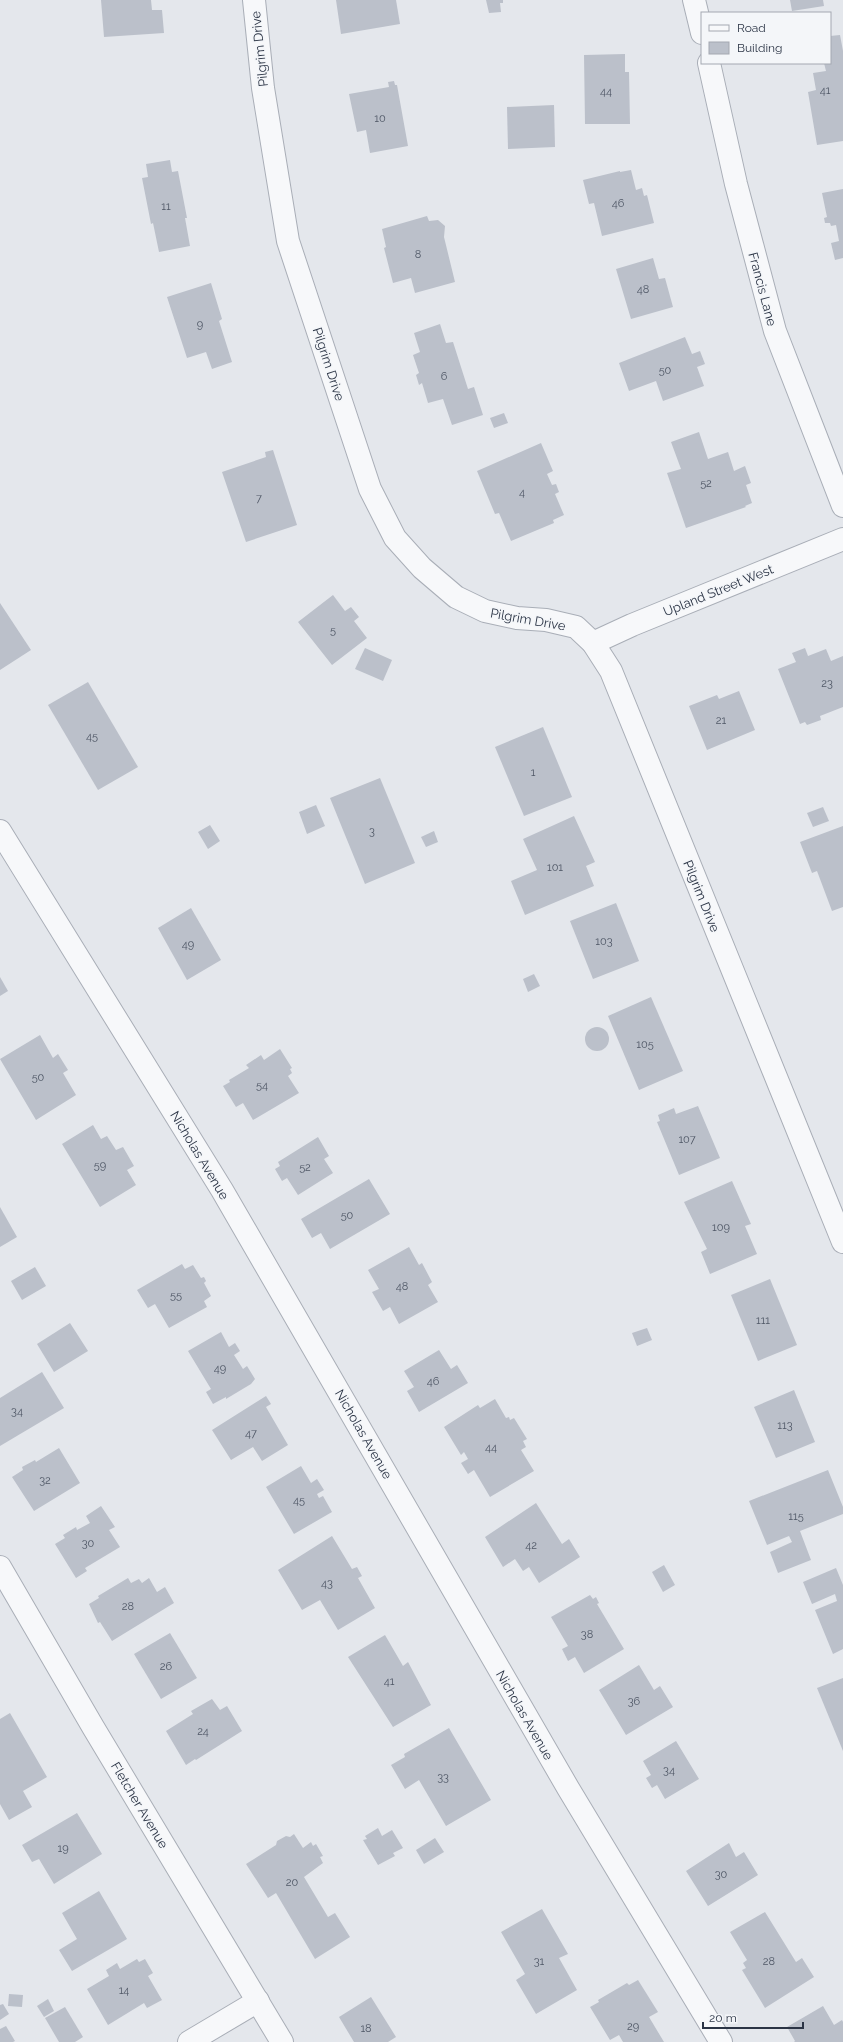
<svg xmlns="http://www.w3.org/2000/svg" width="843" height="2042" font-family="Raleway,sans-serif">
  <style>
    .building { fill: #bbc0ca }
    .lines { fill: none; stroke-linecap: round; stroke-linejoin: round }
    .minor-casing { stroke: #a9aeb7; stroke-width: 24 }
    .minor { stroke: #f7f8fa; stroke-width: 22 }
    .labels { text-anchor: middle; stroke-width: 3; stroke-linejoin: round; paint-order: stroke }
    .number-label { font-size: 11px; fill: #4f5766 }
    .street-label { font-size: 13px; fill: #2b3445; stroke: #f4f6f9 }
  </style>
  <rect width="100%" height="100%" fill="#e4e7ec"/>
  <!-- building -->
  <g class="building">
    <path d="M101,0h50l1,10h10l2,23 -60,4z"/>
    <path d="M336,0h60l4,24 -59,10z"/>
    <path d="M486,0h17v3h-3l1,9 -12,1z"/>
    <path d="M790,0h33l1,6 -32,5z"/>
    <path d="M840,35l3,16v90l-26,4 -9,-53 8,-2 -3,-17 13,-2 -2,-8h6v-27z"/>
    <path d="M625,54v18h4l1,52h-45l-1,-69z"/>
    <path d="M394,81l1,4h2l11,61 -38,7 -4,-23 -9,2 -8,-38 40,-7 -1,-5z"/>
    <path d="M554,105l1,42 -47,2 -1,-42z"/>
    <path d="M170,160l2,12 6,-1 9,47h-2l5,28 -31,6 -6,-29 -2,1 -9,-46 6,-1 -2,-13z"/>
    <path d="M631,170l5,20 6,-2 2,8 3,-1 7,28 -52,13 -8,-33 -5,1 -6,-24 37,-9v1z"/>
    <path d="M843,189v69l-8,2 -4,-17 8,-2 -3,-16 -5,1 -1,-3h-5l-1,-5 3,-1 -5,-24z"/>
    <path d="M427,216l2,5 9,-1 7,6 -1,11 11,45 -40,11 -4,-15 -18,5 -9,-35 2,-1 -4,-18z"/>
    <path d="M653,258l6,21 6,-1 8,29 -42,12 -15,-50z"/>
    <path d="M211,283l11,36 -3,2 13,41 -20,7 -6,-17 -19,6 -20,-61z"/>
    <path d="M440,324l6,19 7,-1 15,47 6,-2 9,28 -31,10 -9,-26 -15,4 -6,-20 -3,2 -3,-10 3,-2 -6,-18 7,-3 -6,-19z"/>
    <path d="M685,337l7,17 8,-3 5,13 -8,3 7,19 -41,15 -7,-20 -27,10 -10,-28z"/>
    <path d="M504,413l4,10 -14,5 -4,-10z"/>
    <path d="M699,432l9,27 20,-7 6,19 11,-5 6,17 -5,2 6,18 -7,3 1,1 -60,21 -19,-55 14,-4 -10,-27z"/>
    <path d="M541,443l12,28 -6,3 5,11 4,-1 3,8 -4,2 9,21 -11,5 1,3 -43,18 -12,-28 -4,1 -18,-43z"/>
    <path d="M273,450l24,75 -51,17 -24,-70 44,-15 -1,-5z"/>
    <path d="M333,595l12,16 6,-4 8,10 -5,4 13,17 -35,27 -34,-43z"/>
    <path d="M0,603l31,47 -31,20z"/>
    <path d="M365,648l27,12 -9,21 -28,-12z"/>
    <path d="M805,648l3,8 18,-7 5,12 12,-5v51l-23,9 1,4 -14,5 -2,-3 -5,2 -22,-55 18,-7 -4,-9z"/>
    <path d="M88,682l50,85 -40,23 -50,-85z"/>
    <path d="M739,691l16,39 -48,20 -18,-44 28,-11 2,4z"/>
    <path d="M543,727l29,70 -48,19 -29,-69z"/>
    <path d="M380,778l35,85 -50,21 -35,-86z"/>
    <path d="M316,805l9,21 -18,8 -8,-22z"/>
    <path d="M823,807l6,14 -16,6 -6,-14z"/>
    <path d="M574,816l21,46 -9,4 8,20 -69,29 -14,-34 26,-11 -14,-31z"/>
    <path d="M210,825l10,16 -12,8 -10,-17z"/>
    <path d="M843,826v81l-11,4 -15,-40 -5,2 -12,-31z"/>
    <path d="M434,831l4,11 -12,5 -5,-10z"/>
    <path d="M616,903l23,58 -46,18 -23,-58z"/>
    <path d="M191,908l30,52 -34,20 -29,-52z"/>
    <path d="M534,974l6,12 -12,6 -5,-13z"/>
    <path d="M0,977l8,14 -8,5z"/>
    <path d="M651,997l32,74 -44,19 -31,-74z"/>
    <circle cx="597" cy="1039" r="12"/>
    <path d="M40,1035l13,23 5,-4 10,16 -5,3 13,22 -40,25 -36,-61z"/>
    <path d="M280,1049l12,19 -2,1 2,4 -4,3 11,17 -46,27 -10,-17 -7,4 -13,-21 7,-4 -1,-2 20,-12 -3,-3 15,-10 3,5z"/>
    <path d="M698,1106l22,52 -41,17 -22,-53 3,-1 -2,-6 16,-7 2,6z"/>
    <path d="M93,1125l8,14 6,-3 9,14 7,-3 11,19 -7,4 9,15 -36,22 -38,-63z"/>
    <path d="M318,1137l11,19 -5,3 9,14 -35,22 -11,-17 -5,3 -7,-12 5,-3 -2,-4z"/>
    <path d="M369,1179l21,35 -60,35 -9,-16 -9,5 -11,-19z"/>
    <path d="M732,1181l19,43 -6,2 12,28 -47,20 -9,-22 6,-3 -23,-47z"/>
    <path d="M0,1207l17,30 -17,10z"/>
    <path d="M409,1247l10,18 3,-2 10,19 -4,3 10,17 -39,22 -9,-17 -7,4 -11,-19 7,-3 -11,-19z"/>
    <path d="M182,1264l3,5 8,-4 8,13 3,-1 2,4 -2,2 7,13 -7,5 3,6 -38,21 -14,-24 -7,4 -11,-18z"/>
    <path d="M35,1267l11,19 -24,14 -11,-19z"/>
    <path d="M770,1279l27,66 -39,16 -27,-66z"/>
    <path d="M70,1323l18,28 -34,21 -17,-28z"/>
    <path d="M647,1328l5,12 -15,6 -5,-13z"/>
    <path d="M221,1332l8,15 6,-4 5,8 -6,4 9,14 4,-3 8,13 -4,5 -25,15v-2l-13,7 -7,-12 5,-3 -23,-38z"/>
    <path d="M439,1350l12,19 6,-4 11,18 -49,29 -12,-21 7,-4 -10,-16z"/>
    <path d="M42,1372l22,36 -64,38v-48z"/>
    <path d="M794,1390l21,52 -39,16 -22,-51z"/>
    <path d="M266,1396l5,8 -5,3 22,38 -26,16 -9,-14 -22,13 -19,-30z"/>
    <path d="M495,1399l11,19 3,-1 1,3 4,-2 13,21 -4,2 3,6 -5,3 13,21 -44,26 -16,-27 -6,4 -7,-11 7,-4 -4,-7 -3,3 -17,-28 34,-22 2,3z"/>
    <path d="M59,1448l21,35 -46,28 -22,-34 11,-7 -1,-3 13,-7 1,2z"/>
    <path d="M301,1466l10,17 6,-4 7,11 -7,4 2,4 4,-2 9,16 -38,22 -28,-47z"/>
    <path d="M828,1470l15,37v7l-43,17 11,29 -33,13 -8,-21 22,-10 -3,-6 -22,9 -18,-44z"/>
    <path d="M536,1503l26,41 7,-5 11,18 -41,26 -10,-16 -6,4 -8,-12 -12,8 -18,-30z"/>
    <path d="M101,1506l14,21 -6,3 11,17 -35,21 2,3 -11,7 -21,-34 10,-6 -2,-3 13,-8 1,3 13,-7 -4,-7z"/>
    <path d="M332,1536l20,33 5,-2 5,9 -4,2 17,30 -37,22 -18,-30 -18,10 -24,-40z"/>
    <path d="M664,1565l11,20 -12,7 -11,-20z"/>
    <path d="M836,1568l7,17v64l-10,5 -18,-44 22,-9 -2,-7 -23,10 -9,-22z"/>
    <path d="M128,1578l3,5 8,-4 3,4 7,-5 8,14 8,-5 9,16 -62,38 -12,-19 -2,1 -9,-19 10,-6 -1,-2z"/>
    <path d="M590,1595l3,4 3,-2 3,6 -2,1 27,45 -40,24 -9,-16 -7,4 -6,-12 6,-3 -17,-29z"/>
    <path d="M170,1633l27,45 -36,21 -27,-45z"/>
    <path d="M385,1635l18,31 5,-4 23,43 -38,22 -45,-70z"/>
    <path d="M639,1665l15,25 6,-4 13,21 -47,28 -27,-45z"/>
    <path d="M843,1678v73l-26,-63z"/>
    <path d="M212,1699l8,11 7,-4 15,25 -46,29 -1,-1 -9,6 -20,-34 27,-17 -2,-3z"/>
    <path d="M10,1713l37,64 -24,14 9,16 -23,13 -9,-16v-85z"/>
    <path d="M449,1728l42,72 -45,26 -27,-46 -14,9 -14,-24 14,-8 -1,-3z"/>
    <path d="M676,1741l23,38 -34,20 -8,-14 -5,3 -6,-10 5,-3 -8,-14z"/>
    <path d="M77,1813l25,41 -48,30 -15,-25 -7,3 -10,-17z"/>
    <path d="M378,1828l4,8 10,-6 11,18 -10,5 2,3 -17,9 -15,-25 4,-1 -2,-3z"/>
    <path d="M294,1834l9,14 8,-6 2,4 3,-2 7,12 -3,1 3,6 -19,14 24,40 7,-4 15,24 -35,22 -39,-66 -8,5 -22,-34 30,-19 1,-4 9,-5 4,1z"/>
    <path d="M435,1838l9,14 -20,12 -8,-14z"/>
    <path d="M729,1843l7,14 8,-5 14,23 -50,31 -22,-35z"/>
    <path d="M99,1891l28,48 -55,32 -13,-21 18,-11 -15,-26z"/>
    <path d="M542,1909l26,45 -9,4 18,32 -41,24 -20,-34 9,-6 -24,-42z"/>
    <path d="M765,1912l31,50 6,-4 12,19 -49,31 -23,-38 4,-2 -3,-5 4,-3 -17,-28z"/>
    <path d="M137,1959l2,3 6,-3 8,14 -5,3 14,24 -15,8 -3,-5 -36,22 -21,-36 22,-13 -3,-6 11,-7 3,6z"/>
    <path d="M638,1980l20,32 -9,5 15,25h-41l-4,-7 -9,5 -20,-33 9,-5 -1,-2 29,-17 2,2z"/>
    <path d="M9,1994l14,1 -1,12 -14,-1z"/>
    <path d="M371,1997l25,40 -8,5h-34l-15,-25z"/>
    <path d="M48,1999l6,12 -10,6 -7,-11z"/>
    <path d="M3,2004l6,10 -9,6v-15z"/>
    <path d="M823,2006l11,19 8,-5 1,2v20h-49l1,-1 -8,-14z"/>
    <path d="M65,2007l18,30 -8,5h-16l-14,-24z"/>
    <path d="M6,2026l9,15 -2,1h-13v-13z"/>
  </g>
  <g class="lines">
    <!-- minor casing -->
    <g class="minor-casing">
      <g id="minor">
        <path d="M254,0l9,88 25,153 82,248 25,49 27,30 34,29 29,14 32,7 29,2 30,7 17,16 18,28 232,571"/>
        <path d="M694,0l8,33"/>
        <path d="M709,63l27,121 39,147 68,175"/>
        <path d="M593,643l39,-18 211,-86"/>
        <path d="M0,831l222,359 346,598 153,254"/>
        <path d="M0,1567l93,160 189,315"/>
        <path d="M189,2042l69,-41"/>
      </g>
    </g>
    <!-- minor -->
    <use href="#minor" class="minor"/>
  </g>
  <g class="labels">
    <!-- number labels -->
    <g class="number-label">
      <text x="825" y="94">41</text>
      <text x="606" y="95">44</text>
      <text x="380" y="122">10</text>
      <text x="618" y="207">46</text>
      <text x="166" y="210">11</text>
      <text x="418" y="258">8</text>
      <text x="643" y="293">48</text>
      <text x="200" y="328">9</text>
      <text x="665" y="374">50</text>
      <text x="444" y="380">6</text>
      <text x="706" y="487">52</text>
      <text x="522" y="496">4</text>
      <text x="259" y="502">7</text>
      <text x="333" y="634">5</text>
      <text x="827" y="687">23</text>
      <text x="721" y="724">21</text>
      <text x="92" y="740">45</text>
      <text x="533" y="776">1</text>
      <text x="372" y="835">3</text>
      <text x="555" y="871">101</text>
      <text x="604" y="945">103</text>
      <text x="188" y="948">49</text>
      <text x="645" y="1048">105</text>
      <text x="38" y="1081">50</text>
      <text x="262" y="1089">54</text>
      <text x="687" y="1143">107</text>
      <text x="100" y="1169">59</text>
      <text x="305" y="1171">52</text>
      <text x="347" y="1219">50</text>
      <text x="721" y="1231">109</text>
      <text x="402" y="1290">48</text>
      <text x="176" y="1299">55</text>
      <text x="763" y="1324">111</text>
      <text x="220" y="1372">49</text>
      <text x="433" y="1385">46</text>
      <text x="17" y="1415">34</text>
      <text x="785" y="1429">113</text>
      <text x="251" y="1437">47</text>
      <text x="491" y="1451">44</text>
      <text x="45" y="1484">32</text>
      <text x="299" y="1504">45</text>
      <text x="796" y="1520">115</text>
      <text x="88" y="1547">30</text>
      <text x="531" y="1549">42</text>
      <text x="327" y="1587">43</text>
      <text x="128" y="1610">28</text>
      <text x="587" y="1638">38</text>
      <text x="166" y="1670">26</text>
      <text x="389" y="1685">41</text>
      <text x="634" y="1705">36</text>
      <text x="203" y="1735">24</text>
      <text x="669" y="1774">34</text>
      <text x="443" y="1781">33</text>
      <text x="63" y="1852">19</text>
      <text x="721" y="1878">30</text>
      <text x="292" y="1886">20</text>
      <text x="539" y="1965">31</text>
      <text x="769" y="1965">28</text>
      <text x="124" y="1994">14</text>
      <text x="633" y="2030">29</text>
      <text x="366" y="2032">18</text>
    </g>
    <!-- street labels -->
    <g class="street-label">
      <text transform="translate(259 49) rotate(-96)" y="5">Pilgrim Drive</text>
      <text transform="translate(763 289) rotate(75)" y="5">Francis Lane</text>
      <text transform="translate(329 364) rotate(72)" y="5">Pilgrim Drive</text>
      <text transform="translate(718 590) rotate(-22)" y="5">Upland Street West</text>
      <text transform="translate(528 619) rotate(10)" y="5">Pilgrim Drive</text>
      <text transform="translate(702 896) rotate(68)" y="5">Pilgrim Drive</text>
      <text transform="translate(200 1155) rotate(59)" y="5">Nicholas Avenue</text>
      <text transform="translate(364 1434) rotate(60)" y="5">Nicholas Avenue</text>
      <text transform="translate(525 1715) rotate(60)" y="5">Nicholas Avenue</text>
      <text transform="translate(140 1805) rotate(59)" y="5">Fletcher Avenue</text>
    </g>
  </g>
  <!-- legend -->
  <rect x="701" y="12" width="130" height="52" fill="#f4f6f9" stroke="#a4a8b1"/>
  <rect x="709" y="25" width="20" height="6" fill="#f7f8fa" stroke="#a4a8b1"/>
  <text x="737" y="32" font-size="12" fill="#2b3445">Road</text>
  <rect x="709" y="42" width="20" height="12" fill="#bbc0ca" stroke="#a4a8b1"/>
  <text x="737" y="52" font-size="12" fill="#2b3445">Building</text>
  <!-- scale -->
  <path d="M703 2022v6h100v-6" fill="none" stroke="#2b3445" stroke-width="2"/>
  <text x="709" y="2022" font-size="12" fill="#2b3445" stroke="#f4f6f9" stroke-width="3" paint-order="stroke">20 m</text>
</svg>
